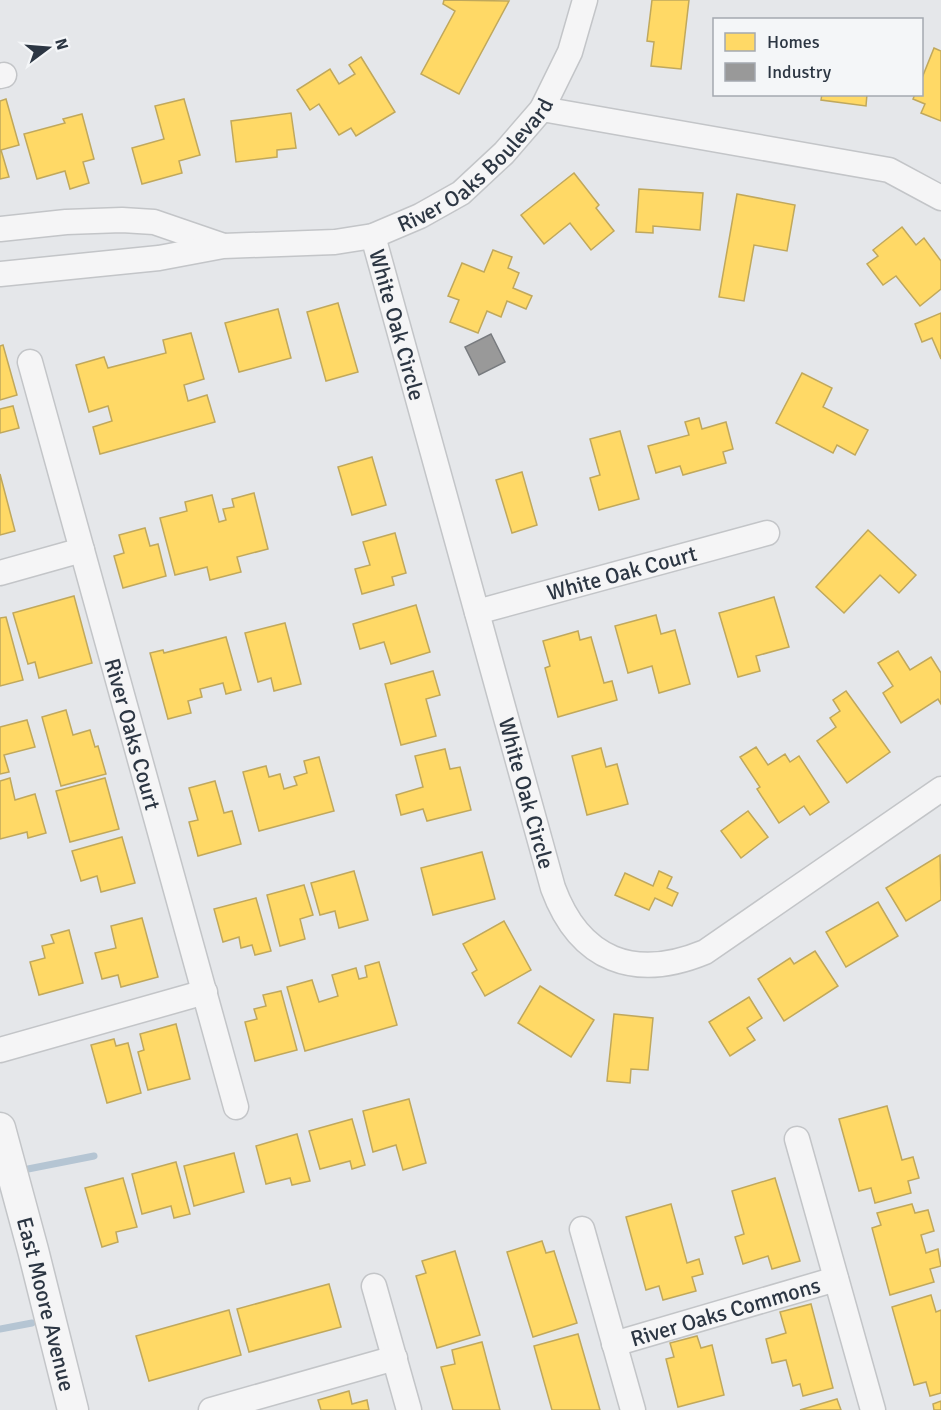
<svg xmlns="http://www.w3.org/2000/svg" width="941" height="1410" font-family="Signika,sans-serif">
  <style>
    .homes { fill: #ffd966; stroke: #c0a85c; stroke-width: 1.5 }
    .industry { fill: #999; stroke: #787b7f; stroke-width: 1.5 }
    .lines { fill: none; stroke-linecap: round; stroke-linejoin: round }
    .stream { stroke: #b5c5d3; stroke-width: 7 }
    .minor-casing { stroke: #c3c5c8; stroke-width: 27 }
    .tertiary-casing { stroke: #c3c5c8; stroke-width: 33 }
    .minor { stroke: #f5f5f6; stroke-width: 24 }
    .tertiary { stroke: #f5f5f6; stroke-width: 30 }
    .labels { text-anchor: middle; stroke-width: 6; stroke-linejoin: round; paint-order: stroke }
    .street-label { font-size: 22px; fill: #2c3643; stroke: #f4f6f8 }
  </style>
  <rect width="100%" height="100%" fill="#e5e7ea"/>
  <!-- homes -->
  <g class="homes">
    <path d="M444,0l65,1 -50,93 -38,-20 34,-63 -12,-7z"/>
    <path d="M652,0h37l-8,69 -30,-3 3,-24 -7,-1z"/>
    <path d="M934,48l7,3v70l-20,-8 4,-9 -12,-5 2,-5h7v-16z"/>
    <path d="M361,57l34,55 -39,24 -5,-8 -12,7 -20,-31 -9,6 -13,-20 33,-21 9,15 16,-10 -6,-9z"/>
    <path d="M822,94h45l-1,12 -45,-6z"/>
    <path d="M6,99l13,46 -18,5 8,27 -9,2v-78z"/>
    <path d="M184,99l16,56 -21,6 3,12 -40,11 -10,-36 32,-9 -9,-33z"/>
    <path d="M291,113l5,35 -19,2v7l-41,5 -5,-41z"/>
    <path d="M82,114l12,45 -11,3 6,21 -19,6 -5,-18 -28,8 -13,-45 41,-11 -2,-4z"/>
    <path d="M574,173l25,32 -3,3 18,23 -23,19 -21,-27 -26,21 -23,-29z"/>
    <path d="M639,189l64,4 -3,37 -47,-4v7l-17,-1z"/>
    <path d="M737,194l58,11 -8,46 -33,-6 -10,56 -25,-4z"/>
    <path d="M902,227l14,18 8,-7 17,23v28l-21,17 -24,-30 -13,9 -16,-21 11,-8 -5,-6z"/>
    <path d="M493,250l19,7 -4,11 11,5 -6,15 19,8 -6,13 -19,-8 -6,16 -14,-6 -9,22 -28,-11 9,-22 -11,-4 14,-33 22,9z"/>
    <path d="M338,303l20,69 -32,9 -19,-69z"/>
    <path d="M278,309l13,49 -52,14 -14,-49z"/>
    <path d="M941,313v46l-9,-21 -10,4 -7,-18z"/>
    <path d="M191,333l13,46 -20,6 4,16 19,-6 8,27 -115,32 -7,-27 19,-6 -4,-15 -19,6 -13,-47 28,-8 4,11 58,-15 -3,-13z"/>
    <path d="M3,345l14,50 -17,5v-54z"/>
    <path d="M802,373l30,15 -9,19 45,23 -13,25 -18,-10 -4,8 -57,-30z"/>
    <path d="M13,406l6,22 -19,5v-24z"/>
    <path d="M699,418l3,11 24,-7 7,27 -10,3 3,11 -43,12 -3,-9 -24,7 -8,-27 41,-11 -4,-13z"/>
    <path d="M620,431l19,68 -40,11 -9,-32 10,-3 -10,-36z"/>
    <path d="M372,457l14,48 -34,10 -14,-48z"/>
    <path d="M522,472l15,53 -25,8 -16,-53z"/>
    <path d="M0,474l15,57 -15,4z"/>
    <path d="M254,493l14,56 -31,8 4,15 -31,8 -3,-13 -32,8 -15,-57 27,-7 -2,-9 27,-7 7,27 7,-2 -3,-11 11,-2 -2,-8z"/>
    <path d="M145,528l5,18 8,-2 8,32 -43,12 -9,-32 10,-3 -5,-18z"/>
    <path d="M868,530l48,45 -17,18 -19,-18 -36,38 -28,-26z"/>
    <path d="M395,533l11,40 -14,4 2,8 -32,9 -7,-25 15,-4 -7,-23z"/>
    <path d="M74,596l18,67 -53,15 -4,-16 -7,2 -15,-51z"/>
    <path d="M774,597l15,50 -33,9 4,15 -22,6 -19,-64z"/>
    <path d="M416,605l14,47 -39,12 -7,-22 -24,7 -7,-25z"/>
    <path d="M656,615l5,19 14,-4 15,54 -31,9 -7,-27 -24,7 -13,-47z"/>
    <path d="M6,617l17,63 -23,6v-68z"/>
    <path d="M285,623l16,61 -27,7 -3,-13 -13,4 -13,-49z"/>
    <path d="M578,631l2,9 11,-3 13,46 8,-2 5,19 -59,17 -13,-49 5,-2 -7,-25z"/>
    <path d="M226,637l15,53 -15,4 -3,-11 -23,6 2,8 -14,4 3,12 -23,6 -18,-66 13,-3 1,3z"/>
    <path d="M898,651l12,19 21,-13 10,16v31l-3,-5 -37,24 -18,-30 10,-7 -15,-23z"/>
    <path d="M433,671l7,24 -14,4 10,37 -35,9 -16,-61z"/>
    <path d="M846,691l44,61 -43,31 -30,-42 19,-14 -6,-9 10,-7 -7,-11z"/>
    <path d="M66,710l7,25 17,-5 5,17 3,-1 8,28 -45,12 -19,-69z"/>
    <path d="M27,720l8,27 -31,8 5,17 -9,2v-47z"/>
    <path d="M756,747l12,18 17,-11 5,8 9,-6 30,46 -19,13 -6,-9 -25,17 -22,-34 3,-2 -20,-30z"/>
    <path d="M601,748l5,19 11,-3 11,40 -41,11 -15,-59z"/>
    <path d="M445,749l5,20 10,-2 11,43 -44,11 -4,-12 -22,6 -5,-20 27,-8 -8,-31z"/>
    <path d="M319,757l15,54 -75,20 -16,-59 23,-6 3,11 11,-3 4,15 13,-4 -3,-8 13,-4 -3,-12z"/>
    <path d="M10,778l5,22 20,-6 11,39 -18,5 -1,-6 -27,7v-58z"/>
    <path d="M105,778l14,51 -49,13 -14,-51z"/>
    <path d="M215,781l9,32 8,-2 9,33 -43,12 -9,-34 9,-2 -9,-32z"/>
    <path d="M748,811l20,26 -27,21 -20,-27z"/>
    <path d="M122,837l13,46 -34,9 -4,-16 -16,5 -9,-30z"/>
    <path d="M482,852l13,47 -62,16 -12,-47z"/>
    <path d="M940,855l1,45 -35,21 -20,-33z"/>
    <path d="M354,871l14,49 -29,8 -4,-17 -15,4 -9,-32z"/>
    <path d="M659,871l13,6 -5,11 11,5 -6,13 -17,-8 -6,12 -34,-15 10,-22 28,13z"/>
    <path d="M304,885l9,30 -13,4 5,20 -25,7 -13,-51z"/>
    <path d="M256,898l15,53 -16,4 -3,-10 -11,3 -2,-11 -16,5 -9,-33z"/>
    <path d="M878,902l20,34 -52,31 -20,-35z"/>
    <path d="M142,918l16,59 -37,10 -3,-12 -16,4 -7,-26 21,-5 -5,-22z"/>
    <path d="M504,921l27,49 -46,26 -13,-23 5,-3 -14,-26z"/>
    <path d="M69,930l14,53 -44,12 -9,-33 15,-4 -3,-12 12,-3 -3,-8z"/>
    <path d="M815,951l23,35 -54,35 -26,-42 32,-21 4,6z"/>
    <path d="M379,962l18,63 -92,26 -18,-64 25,-7 7,22 19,-6 -6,-21 24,-7 3,11 8,-2 -2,-11z"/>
    <path d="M540,986l54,34 -23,37 -53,-34z"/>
    <path d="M281,991l16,59 -42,11 -10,-39 12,-3 -3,-10 12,-3 -3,-11z"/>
    <path d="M749,997l13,21 -15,10 8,12 -25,16 -21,-34z"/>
    <path d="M614,1014l39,4 -5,52 -17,-1 -1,14 -23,-2z"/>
    <path d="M176,1024l14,55 -42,11 -10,-38 6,-2 -4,-16z"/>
    <path d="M114,1039l2,7 12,-3 13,50 -34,10 -16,-58z"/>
    <path d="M409,1099l17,64 -23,7 -7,-25 -23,7 -10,-41z"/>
    <path d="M887,1106l15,54 11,-3 6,21 -11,3 3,12 -36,10 -4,-15 -12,3 -20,-72z"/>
    <path d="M352,1119l13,46 -13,4 -2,-8 -30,8 -11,-38z"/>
    <path d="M297,1134l13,47 -18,4 -2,-7 -24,6 -10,-38z"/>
    <path d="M234,1153l10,39 -50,14 -10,-40z"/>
    <path d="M176,1162l14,52 -16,4 -3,-12 -29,8 -10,-40z"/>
    <path d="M123,1178l14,49 -21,5 2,10 -16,5 -17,-59z"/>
    <path d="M775,1178l25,83 -28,8 -4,-13 -25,8 -8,-27 9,-3 -12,-43z"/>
    <path d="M671,1204l16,59 12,-4 4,15 -11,3 4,14 -33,9 -4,-14 -13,4 -20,-73z"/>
    <path d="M912,1204l3,9 13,-3 6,21 -13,4 5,18 12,-4 3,17 -11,3 4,13 -44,13 -18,-67 9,-3 -4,-12z"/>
    <path d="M542,1241l4,12 8,-2 23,72 -44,14 -26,-85z"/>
    <path d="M455,1251l25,84 -43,13 -21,-72 10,-3 -4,-12z"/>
    <path d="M329,1284l12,43 -92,25 -12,-43z"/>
    <path d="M931,1295l5,17 5,-2v83l-11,3 -4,-14 -12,3 -22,-78z"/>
    <path d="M811,1304l22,84 -30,8 -3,-12 -7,2 -7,-26 -14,3 -6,-24 20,-6 -6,-21z"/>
    <path d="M229,1310l12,45 -92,26 -13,-45z"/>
    <path d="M578,1334l22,76h-48l-18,-64z"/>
    <path d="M697,1336l4,12 11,-3 12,50 -46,12 -12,-48 8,-2 -4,-14z"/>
    <path d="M482,1342l18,68h-47l-12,-43 14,-3 -3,-14z"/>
    <path d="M349,1391l3,13 15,-4 2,10h-48l-3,-10z"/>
    <path d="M837,1399l4,11h-41z"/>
    <path d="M941,1401v9h-7l-1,-6z"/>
  </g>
  <!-- industry -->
  <path class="industry" d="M491,334l14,28 -26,13 -14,-28z"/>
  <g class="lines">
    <!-- stream -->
    <g class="stream">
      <path d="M28,1169l66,-13"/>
      <path d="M0,1329l32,-6"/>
    </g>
    <!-- minor casing -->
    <g class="minor-casing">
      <g id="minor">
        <path d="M0,76l4,-1"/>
        <path d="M542,109l347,61 52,28"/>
        <path d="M0,229l66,-7 56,-2 32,2 67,23"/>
        <path id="s1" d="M373,236l180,652c27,73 82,93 152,64l236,-163"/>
        <path id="s2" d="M0,274l159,-16 64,-12 112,-4 38,-6 47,-20 41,-23 43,-40 38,-44 28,-57 15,-52"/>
        <path id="s3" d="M30,362l206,745"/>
        <path d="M0,573l82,-23"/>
        <path id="s4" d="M477,612l290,-79"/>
        <path d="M0,1050l205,-58"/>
        <path d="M797,1139l76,271"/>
        <path d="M582,1229l51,181"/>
        <path d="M374,1286l35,124"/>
        <path id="s5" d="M614,1344l222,-65"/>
        <path d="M211,1410l184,-52"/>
      </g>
    </g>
    <!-- tertiary casing -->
    <g class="tertiary-casing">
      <g id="tertiary">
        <path id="s6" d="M0,1128l33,122 40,160"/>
      </g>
    </g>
    <!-- minor -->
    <use href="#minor" class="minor"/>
    <!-- tertiary -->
    <use href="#tertiary" class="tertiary"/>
  </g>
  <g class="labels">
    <!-- street labels -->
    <g class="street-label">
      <text dy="8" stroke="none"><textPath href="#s2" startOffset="502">River Oaks Boulevard</textPath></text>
      <text dy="8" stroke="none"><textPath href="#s1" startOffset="92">White Oak Circle</textPath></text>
      <text dy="8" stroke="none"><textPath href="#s4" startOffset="150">White Oak Court</textPath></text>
      <text dy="8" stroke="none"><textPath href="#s3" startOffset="386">River Oaks Court</textPath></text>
      <text dy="8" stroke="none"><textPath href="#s1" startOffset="578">White Oak Circle</textPath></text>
      <text dy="8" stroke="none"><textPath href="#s6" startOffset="182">East Moore Avenue</textPath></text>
      <text dy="8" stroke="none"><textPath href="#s5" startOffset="116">River Oaks Commons</textPath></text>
    </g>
  </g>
  <!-- legend -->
  <rect x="713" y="18" width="210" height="78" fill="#f4f6f8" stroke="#a4a9b0" stroke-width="1.5"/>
  <rect x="725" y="33" width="30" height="18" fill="#ffd966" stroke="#a4a9b0" stroke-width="1.5"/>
  <text x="767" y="48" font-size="18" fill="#2c3643">Homes</text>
  <rect x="725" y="63" width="30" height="18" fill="#999999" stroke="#a4a9b0" stroke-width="1.5"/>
  <text x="767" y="78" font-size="18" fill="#2c3643">Industry</text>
  <!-- north arrow -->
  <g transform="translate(48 48) rotate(74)" stroke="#f4f6f8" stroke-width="4.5" paint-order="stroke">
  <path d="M0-4.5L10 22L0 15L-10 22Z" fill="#2c3643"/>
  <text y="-9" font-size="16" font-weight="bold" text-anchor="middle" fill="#2c3643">N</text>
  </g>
</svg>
